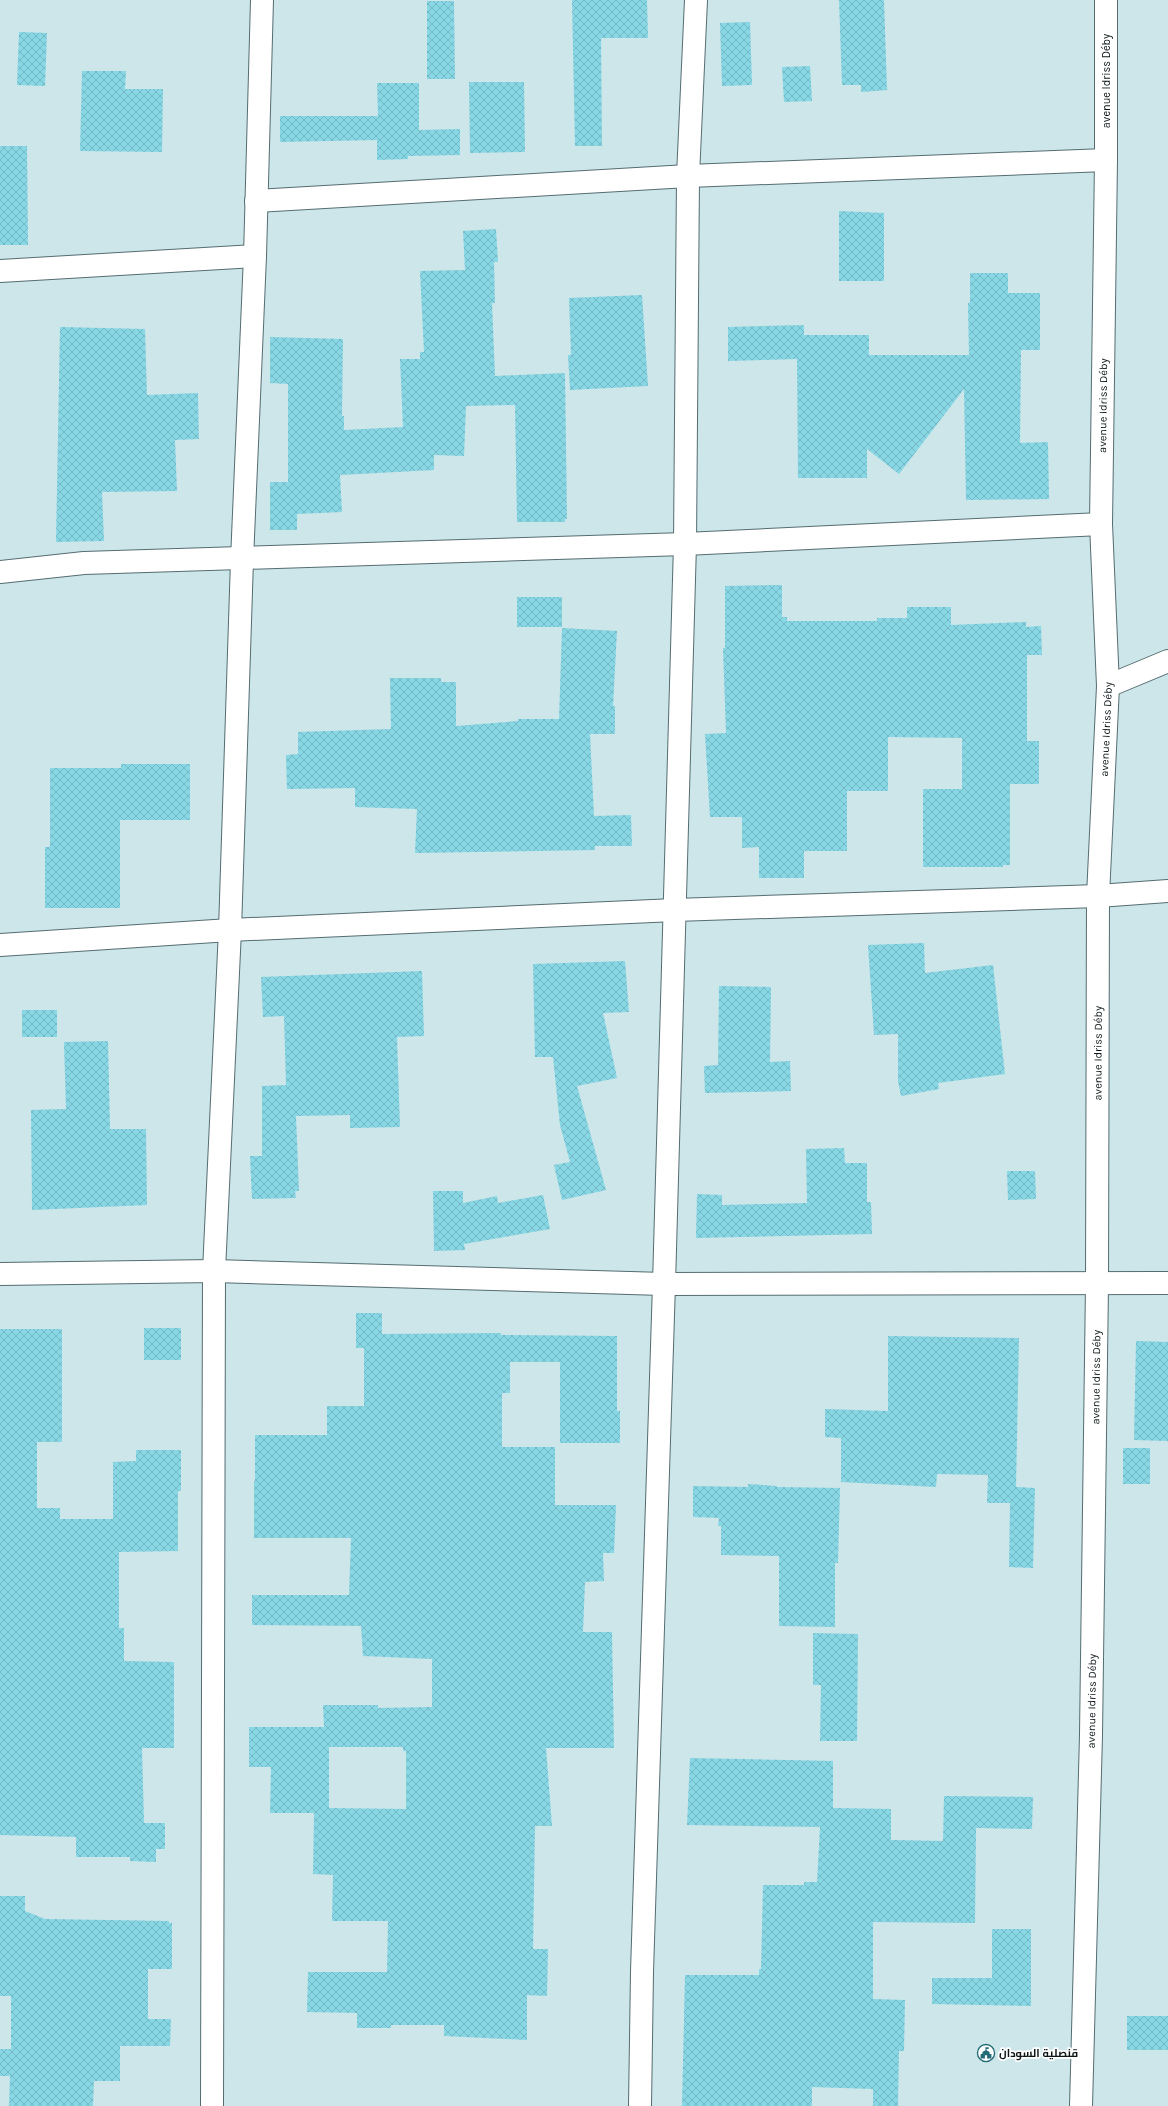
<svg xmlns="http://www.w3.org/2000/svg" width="1168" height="2106" font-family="Karla,Cairo,sans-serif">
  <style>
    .building { fill: url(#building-cross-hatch); fill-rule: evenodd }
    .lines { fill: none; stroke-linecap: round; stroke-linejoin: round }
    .street-casing { stroke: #556c70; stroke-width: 24 }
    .street { stroke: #fff; stroke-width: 22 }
    .labels { text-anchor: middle; stroke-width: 3.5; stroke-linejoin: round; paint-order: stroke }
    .street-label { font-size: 11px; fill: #0c1617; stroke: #fff }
    .poi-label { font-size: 11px; font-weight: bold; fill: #0c1617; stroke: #fff; text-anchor: start }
  </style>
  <defs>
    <pattern id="building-cross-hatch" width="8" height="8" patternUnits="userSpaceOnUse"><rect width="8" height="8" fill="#87d7e5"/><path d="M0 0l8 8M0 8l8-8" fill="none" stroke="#73b8c4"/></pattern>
  </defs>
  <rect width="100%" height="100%" fill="#cce6ea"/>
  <!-- building -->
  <g class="building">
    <path d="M572,0h75l1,38h-47l1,108h-27z"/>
    <path d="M839,0h45l3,90 -26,2v-7h-19z"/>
    <path d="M427,1h27l1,78h-28z"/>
    <path d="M750,22l2,63 -30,1 -2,-63z"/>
    <path d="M19,32l28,1 -2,53 -28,-1z"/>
    <path d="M810,66l2,35 -28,1 -2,-35z"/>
    <path d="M82,71h44l-1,18h38l-1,63 -82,-1z"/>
    <path d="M469,82h55l1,70 -55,1z"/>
    <path d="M377,83h42v47l41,-1v26l-52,1v3l-31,1v-20l-97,2v-26h98z"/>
    <path d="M0,146h27l1,99h-28z"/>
    <path d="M839,211l45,2v68h-45z"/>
    <path d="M496,229l2,33h-4l1,41h-3l3,73 70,-3 2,146h-2v3h-48l-2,-117 -49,1 -2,50 -30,-1v15l-94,5 2,37 -45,2v16h-27v-48h18v-98l-18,-1v-46l73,2 -1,77h2v14l59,-3 -3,-68h20v-7h4l-4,-81 45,-1 -2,-39z"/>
    <path d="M970,273h38v20h32v57h-19l-1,93 28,-1 1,57 -83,1 -2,-111 -65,85 -32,-25v29h-69l-1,-119 -69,2v-34l76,-2v10h65v20h100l-1,-52h2z"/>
    <path d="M642,295l6,91 -78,4 -2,-35h3l-2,-57z"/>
    <path d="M60,327l85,2 2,66 51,-2 1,46 -24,1 2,51 -75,1 2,49 -48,1z"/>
    <path d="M782,585v32h5v4h90v-3h30v-11h44v18l75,-3v5l15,-1 1,29h-15v86h12v43h-29v81h-7v2h-80v-78h39v-51l-74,-1v54h-41v60h-43v27h-45v-31l-17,1v-31h-32l-5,-83 21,-1 -3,-85h2v-62z"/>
    <rect x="517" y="597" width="45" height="30"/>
    <path d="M562,628l55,3 -4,75h2v28h-25l4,82 37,-1 1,31h-37v4l-180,3 2,-44 -62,-2v-19l-68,1 -1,-34 12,-1v-22l93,-3 -1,-51h51v4h15v44l62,-5v-2h41z"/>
    <path d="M121,764h69v56h-70v88h-75v-61h5v-79h71z"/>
    <path d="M924,943l1,30 68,-8 12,109 -67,9 1,6 -38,7 -3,-15v-47l-24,1 -6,-90z"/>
    <path d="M625,961l4,51 -26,1 14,65 -40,8 29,104 -44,10 -8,-35 16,-3 -10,-37 -7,-68h-18l-2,-93z"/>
    <path d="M422,971l2,65 -27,1 3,90 -50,1v-13l-54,1 3,75h-4l1,7 -44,1 -2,-43h12v-70l24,-1 -2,-69 -21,1 -2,-40z"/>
    <path d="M719,986l52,1 -1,75 20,-1 1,30 -86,2 -1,-27 14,-1z"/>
    <rect x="22" y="1010" width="35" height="27"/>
    <path d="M108,1041l2,88h36l1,76 -115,5 -1,-100 35,-1 -2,-67z"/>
    <path d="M844,1148l1,15h22v39h4l1,32 -176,4 1,-44 25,1v10l85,-2 -1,-54z"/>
    <path d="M1007,1171h28l1,28 -28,1z"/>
    <path d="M433,1191h30v12l34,-7 1,7 45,-8 7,34 -86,15 1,6 -31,1z"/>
    <path d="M356,1313h26v21l119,-1v2l116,1v75h3v32h-60v-81h-50v31h-8v54h53v58h61l-2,48h-11l1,28 -19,1 -2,50h29l2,116h-68l6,78h-17l-2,123h15l-1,47 -20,-1v45l-83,-4v-11h-53v3h-34v-15l-50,-1 1,-40h79l1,-51h-56l1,-46 -20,-1 1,-61h-44l1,-46h-22v-40h75l-1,-22h55v3l54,-1v-48l-69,-3 -2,-30 -109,-1v-30h97l2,-57h-97v-57h1v-46h72v-29h37v-58h-8zM329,1747h74v4h3v58l-77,-1z"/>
    <rect x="144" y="1328" width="37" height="32"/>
    <path d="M0,1329h62v113h-25v66h23v11h53v-57l23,-1v-11h45v41h-3v60l-59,1v76h5v33l50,1v86h-32l2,75h21v26h-9v13l-26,-1v-4h-54v-20l-76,-2z"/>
    <path d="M888,1336l131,2 -3,149 19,1 -2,80 -24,-1 1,-64h-23l1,-28 -51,-1 -1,13 -95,-5v-44l-16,-1v-28l63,2z"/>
    <path d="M1136,1341l32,1v99l-34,-1z"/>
    <rect x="1123" y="1448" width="27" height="36"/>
    <path d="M748,1484l29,2v1l63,1 -2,75h-3v64l-56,-1v-70l-58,-1v-29h-3l1,-8 -26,-1v-31l55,1z"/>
    <path d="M813,1633l45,1 -1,107h-37l1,-56h-8z"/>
    <path d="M690,1758l143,3v47l58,1v31l52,1 1,-45 89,1 -1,32 -56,-1 -1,95 -102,-1v77l32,1 -1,51h-5l-1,55h-25v-17l-61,-2v19h-130l3,-131h74v-6h2l2,-84h41v-3h13l3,-55 -133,-2z"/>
    <path d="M0,1896h25v15l20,8 124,2v2h3v46h-24v50h23l-1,27h-50v35h-26l-1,25h-84l1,-30h-10v-27h11v-53h-11z"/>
    <path d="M992,1929h39v77l-99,-2v-26h60z"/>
    <rect x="1127" y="2016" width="41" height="34"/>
  </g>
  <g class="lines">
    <!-- street casing -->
    <g class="street-casing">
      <g id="street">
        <path d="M256,201l432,-25 418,-16"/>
        <path d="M0,271l255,-15"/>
        <path d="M0,572l84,-9 601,-19 416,-20"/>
        <path d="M1108,686l60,-25"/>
        <path d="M0,945l230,-15 445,-20 423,-14 70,-5"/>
        <path d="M0,1274l214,-3 450,13 504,-1"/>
        <path d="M212,2106l2,-835 16,-341 12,-370 13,-304 7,-256"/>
        <path d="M640,2106l2,-134 22,-688 21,-740 3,-368 8,-176"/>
        <path id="s1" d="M1081,2106l10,-371 6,-451 1,-388 10,-210 -7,-162 5,-364v-160"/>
      </g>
    </g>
    <!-- street -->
    <use href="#street" class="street"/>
  </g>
  <!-- icons -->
  <defs>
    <g id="civic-ring" transform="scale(0.9)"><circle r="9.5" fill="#fff" stroke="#226a76" stroke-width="1.5"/><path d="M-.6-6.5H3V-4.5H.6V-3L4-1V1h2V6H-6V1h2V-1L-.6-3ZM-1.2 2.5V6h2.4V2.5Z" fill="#226a76"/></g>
  </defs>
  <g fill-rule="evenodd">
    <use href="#civic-ring" x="986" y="2053"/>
  </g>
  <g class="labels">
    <!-- street labels -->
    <g class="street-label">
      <text transform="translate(1106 81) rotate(-90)" y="4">avenue Idriss Déby</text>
      <text dy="4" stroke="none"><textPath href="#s1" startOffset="1701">avenue Idriss Déby</textPath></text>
      <text dy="4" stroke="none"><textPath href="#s1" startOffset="1377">avenue Idriss Déby</textPath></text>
      <text dy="4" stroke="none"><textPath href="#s1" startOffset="1053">avenue Idriss Déby</textPath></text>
      <text dy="4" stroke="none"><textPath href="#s1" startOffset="729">avenue Idriss Déby</textPath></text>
      <text dy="4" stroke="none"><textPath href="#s1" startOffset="405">avenue Idriss Déby</textPath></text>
    </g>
    <!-- poi labels -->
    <g class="poi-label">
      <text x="999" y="2057">قنصلية السودان</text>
    </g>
  </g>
</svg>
